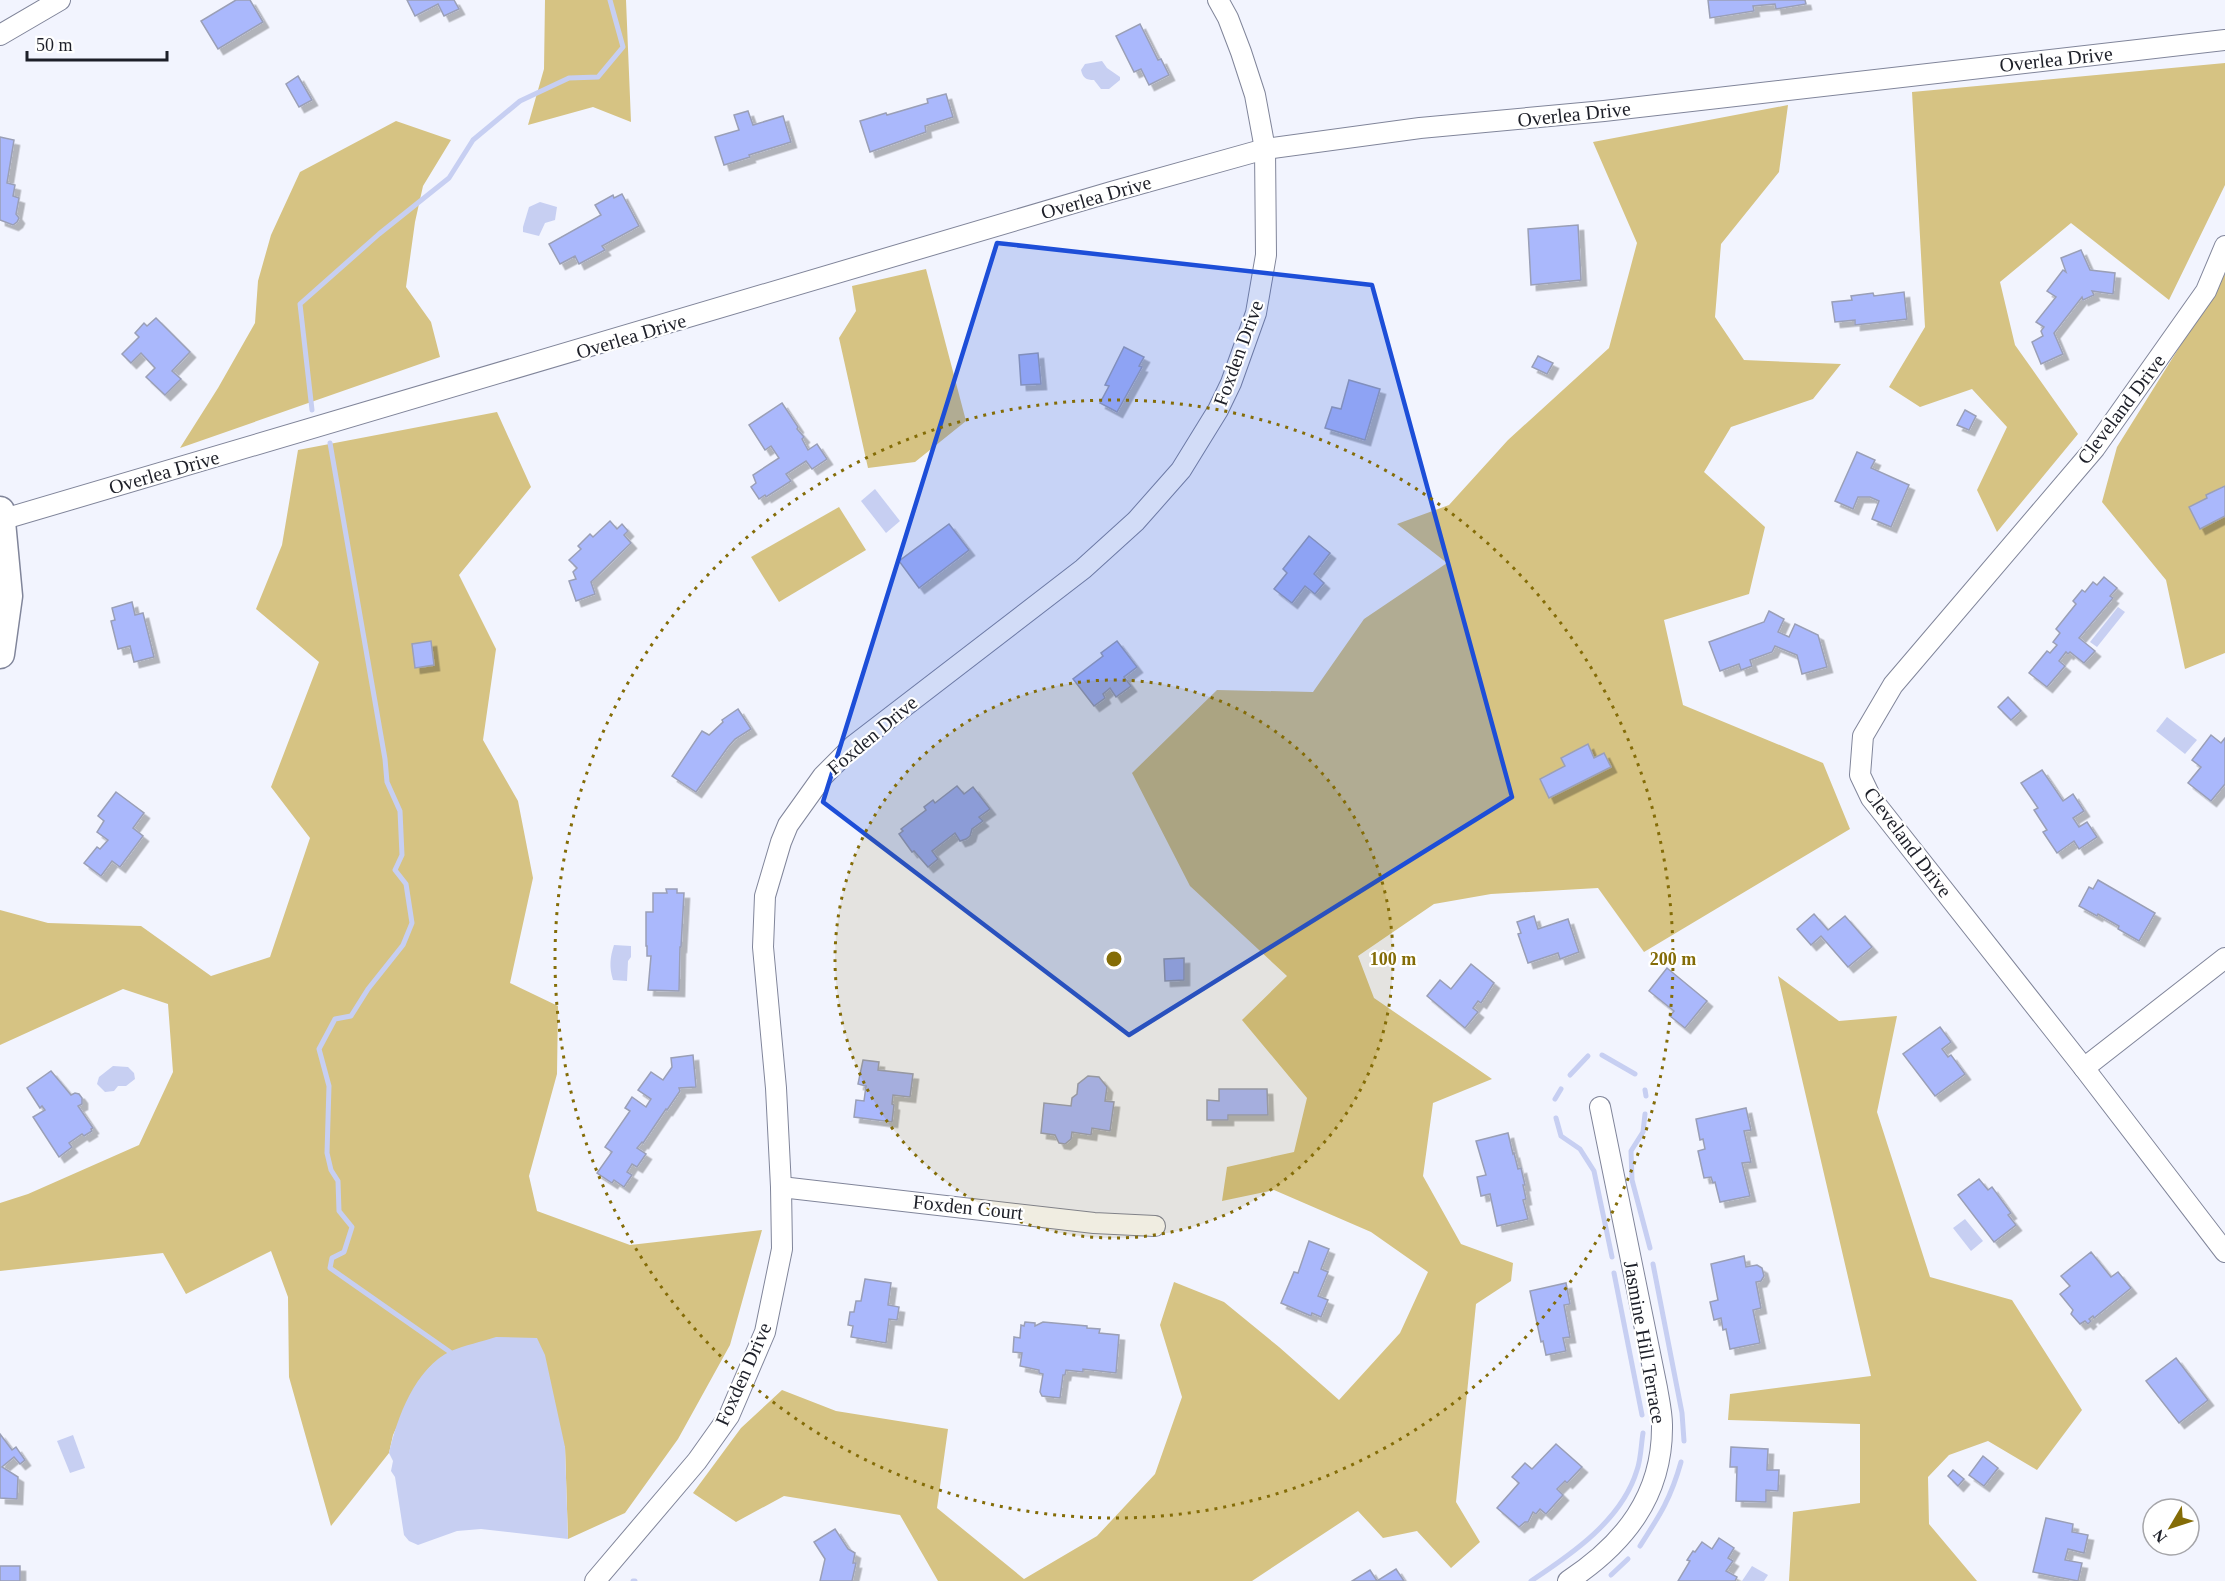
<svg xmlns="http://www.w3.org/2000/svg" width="2225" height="1581" font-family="Georgia,serif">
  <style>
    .green { fill: #d6c383 }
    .water { fill: #c7cff2 }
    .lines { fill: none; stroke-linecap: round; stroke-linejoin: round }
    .stream { stroke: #c7cff2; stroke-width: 5 }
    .building { fill: #aab8fc; stroke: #9a9fb6; stroke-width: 1.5; filter: url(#shadow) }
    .street-casing { stroke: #80859a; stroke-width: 22 }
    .secondary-casing { stroke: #80859a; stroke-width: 31 }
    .street { stroke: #fff; stroke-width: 20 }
    .secondary { stroke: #fff; stroke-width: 28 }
    .marked { fill: #1d4ed8; fill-opacity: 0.2; stroke: #1d4ed8; stroke-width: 4.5; stroke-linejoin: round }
    .ring { fill: none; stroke: #846c07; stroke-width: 3; stroke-dasharray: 3 6 }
    .labels { text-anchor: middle; stroke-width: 4.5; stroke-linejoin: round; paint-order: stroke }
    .street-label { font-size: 20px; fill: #1d1f28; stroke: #fff }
    .centre { fill: #846c07; stroke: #fff; stroke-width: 3 }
    .ring-label { font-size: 18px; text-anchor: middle; font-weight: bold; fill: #846c07; stroke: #fff; stroke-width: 4.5; stroke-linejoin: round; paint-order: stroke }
  </style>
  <defs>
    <filter id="shadow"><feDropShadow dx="5.5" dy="5.5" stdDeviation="0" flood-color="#0004"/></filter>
  </defs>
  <rect width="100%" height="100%" fill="#f2f4fe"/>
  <!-- green -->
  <g class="green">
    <path d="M545,0h81l5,122 -38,-15 -65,18 16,-56z"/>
    <path d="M2225,63v122l-56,115 -98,-77 -71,59 15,63 63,89 -81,98 -20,-42 30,-63 -35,-38 -52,18 -31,-20 36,-60 -13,-235z"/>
    <path d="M1788,105l-9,67 -58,72 -6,73 29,43 97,4 -28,35 -82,28 -27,45 61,55 -16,67 -85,26 19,85 140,58 27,66 -206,123 -46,-64 -107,6 -57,10 -76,52 16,42 118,81 -59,24 -10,73 38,68 52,19 -2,18 -35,23 -20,198 24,40 -29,26 -34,-37 -34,7 -25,-27 -106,70h-314l-38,-66 -116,-19 -48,26 -43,-29 48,-65 41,-38 54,21 112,18 -11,79 87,71 73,-43 58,-62 27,-77 -22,-72 14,-43 50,20 55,45 60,53 61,-67 28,-61 -57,-40 -97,-42 -52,11 5,-34 67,-15 13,-54 -65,-78 45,-44 -97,-90 -58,-113 85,-83 96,2 51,-73 83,-56 -50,-39 52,-19 59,-65 101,-92 28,-105 -44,-101z"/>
    <path d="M396,121l55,19 -28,46 -8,36 -9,65 25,35 9,35 -260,91 38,-60 37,-65 3,-42 13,-46 29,-63z"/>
    <path d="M926,269l40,152 -51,41 -47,6 -29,-130 17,-27 -4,-25z"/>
    <path d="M2225,274v379l-40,16 -19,-89 -64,-78 15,-55z"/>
    <path d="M497,412l34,75 -72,88 37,74 -13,91 35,61 15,77 -23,105 48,23 -1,68 -28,102 8,35 93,34 132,-15 -32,115 -52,94 -53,74 -57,26 -3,-92 -115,-95 -20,15 -15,20 -22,48 -4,18 -58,73 -42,-149 -1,-80 -17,-46 -85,43 -23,-41 -163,18v-68l28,-9 111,-49 34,-73 -5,-68 -45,-15 -123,56v-135l48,13 93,3 70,50 59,-19 40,-119 -39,-51 48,-125 -63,-53 26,-64 16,-95z"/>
    <path d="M839,507l27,43 -87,52 -28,-45z"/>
    <path d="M1778,976l61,45 58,-5 -20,96 53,165 82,23 70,110 -45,60 -49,-29 -39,14 -21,22 1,47 48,57h-188l4,-69 67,-9v-79l-132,-4 2,-26 141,-18z"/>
  </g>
  <!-- water -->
  <g class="water">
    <path d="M1102,61l5,7 13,9v3l-11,9h-8l-7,-9c-8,0 -11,-2 -13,-10l4,-6z"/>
    <path d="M540,202l17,5 -2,13 -10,3 -6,13 -16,-4v-5l6,-20z"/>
    <path d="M875,489l25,32 -14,12 -25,-32z"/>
    <path d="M2118,607l7,5 -28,35 -7,-5z"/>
    <path d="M2167,717l30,23 -12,14 -29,-23z"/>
    <path d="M614,945l17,1v11l-3,4 -1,20 -14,-1c-4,-13 -3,-23 1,-35z"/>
    <path d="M113,1066l15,1 6,6 1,6 -9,7h-8l-4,5 -9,1 -8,-8 2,-7z"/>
    <path d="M1965,1219l18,22 -12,10 -18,-23z"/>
    <path d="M496,1337l41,1 8,17 20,92 3,92 -87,-10 -24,2 -39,14 -9,-4 -5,-6 -9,-58 -4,-6 2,-10 -4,-8c8,-35 26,-85 62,-102 14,-6 30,-9 45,-14z"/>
    <path d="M73,1435l12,33 -15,5 -13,-32z"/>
    <path d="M1752,1566l16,9 -4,6h-22z"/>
  </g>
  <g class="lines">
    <!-- stream -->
    <g class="stream">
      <path d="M312,410l-12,-106 79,-70 70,-56 24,-38 47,-39 49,-23 29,-1 25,-30 -13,-47"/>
      <path d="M330,443l55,316 2,23 13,29 2,44 -7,15 11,14 6,39 -9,22 -35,44 -17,27 -16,3 -16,30 10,37 -2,67 4,17 7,11 1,30 13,16 -8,25 -12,6 -2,10 120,84"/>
      <path d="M1602,1055l33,19"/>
      <path d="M1570,1075l18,-19"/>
      <path d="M1645,1090l1,6"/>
      <path d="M1555,1099l6,-10"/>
      <path d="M1645,1114l-2,18 -12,19 1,29 18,68"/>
      <path d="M1556,1118l5,18 19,13 14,22 18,86"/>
      <path d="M1653,1264l29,149 2,28"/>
      <path d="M1614,1273l28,142"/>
      <path d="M1640,1546c20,-31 31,-48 41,-84"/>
      <path d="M1611,1575l17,-16"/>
      <path d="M633,1581h2"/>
      <path d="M1531,1581c41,-27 91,-61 106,-111 4,-11 4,-25 6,-37"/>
    </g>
  </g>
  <!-- building -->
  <g class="building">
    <path d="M236,0h14l13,22 -45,27 -17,-28z"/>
    <path d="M407,0h47l5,9 -15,7 -6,-12 -23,12z"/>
    <path d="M1708,0h97l1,4 -30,5 -1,-5 -22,2 1,5 -44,7z"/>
    <path d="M1140,24l18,36 3,-1 8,16 -20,10 -8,-16 -7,3 -18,-36z"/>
    <path d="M298,76l14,24 -13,7 -13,-23z"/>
    <path d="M946,94l7,23 -28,9 1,6 -56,20 -10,-31 26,-8 1,2 41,-12 -1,-4z"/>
    <path d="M748,111l5,14 30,-9 8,26 -42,13 1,2 -26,8 -9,-28 24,-7 -5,-15z"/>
    <path d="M0,137l14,3 -7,43 8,2 -2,11 6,2 -3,16 3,4 -2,4 -4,3 -13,-5z"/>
    <path d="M622,194l17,32 -37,20 3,4 -26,14 -4,-8 -15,8 -11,-20 52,-29 -6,-10 18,-10 1,3z"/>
    <path d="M1578,225l3,55 -50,5 -3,-56z"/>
    <path d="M2081,250l9,20 25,3 -2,21 -21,-3 2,4 -11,5 -1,-3 -28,36 9,21 -22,10 -9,-22 11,-6 -2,-5 3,-4 -8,-5 20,-25 -9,-6 16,-21 3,2 -5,-14z"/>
    <path d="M1904,292l3,27 -52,6v-5l-20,2 -3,-20 20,-2 -1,-4 22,-3 1,3z"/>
    <path d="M156,318l34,34 -18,19 9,8 -16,16 -19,-18 9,-9 -14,-15 -10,10 -9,-9 17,-17 -4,-4 9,-10 3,3z"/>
    <path d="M1124,347l20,10 -5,9 3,1 -25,45 -17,-9 9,-17 -4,-1z"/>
    <path d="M1038,353l3,31 -20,1 -2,-30z"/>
    <path d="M1538,356l15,7 -6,11 -15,-7z"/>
    <path d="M1349,380l31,9 -15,51 -40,-12 7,-21 9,2z"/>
    <path d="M782,403l16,24 -1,2 7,8 -2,2 6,11 9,-6 10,15 -15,10 -6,-8 -20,13 5,7 -25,16 -1,-2 -6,4 -8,-12 5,-4 -3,-8 26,-17 -8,-12 -6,4 -16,-25z"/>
    <path d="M1965,410l11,6 -7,14 -12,-5z"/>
    <path d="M1857,452l18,8 -4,8 38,17 -18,42 -19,-8 7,-18 -9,-4h-12l-5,12 -18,-8z"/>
    <path d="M2225,486v30l-25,13 -11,-22 18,-9 -1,-3z"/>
    <path d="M610,521l7,8 5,-5 6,7 -4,4 7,8 -40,39 4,12 -19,7 -7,-20 7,-2 -3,-7 4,-4 -8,-8 12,-11 -3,-3 12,-12 3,3z"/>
    <path d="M949,524l20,26 -50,38 -20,-27z"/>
    <path d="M1309,536l21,17 -16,21 10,9 -9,11 -10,-8 -13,17 -18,-14 13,-16 -4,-4z"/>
    <path d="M2104,577l13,11 -7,8 3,2 -34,40 16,13 -11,12 -14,-11 -2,2 -2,-2 -7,9 6,5 -18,21 -18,-14 18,-22 3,2 7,-8 -4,-3 7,-9 -4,-4 20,-25 -3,-3 9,-11 3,2 8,-10 4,3z"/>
    <path d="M132,602l3,13 8,-2 11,44 -20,5 -4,-16 -12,3 -7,-28 4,-1 -3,-12z"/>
    <path d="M1769,611l15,8 -6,13 11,5 6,-13 23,11 9,32 -25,7 -5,-19 -22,-9 -3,6 -22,8 2,6 -11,4 -2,-6 -19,7 -11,-29 55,-20z"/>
    <path d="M431,641l3,24 -19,3 -3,-24z"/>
    <path d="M1117,641l20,26 -13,10 7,9 -15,11 -6,-9 -7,6 2,4 -11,8 -21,-27 30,-23 -2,-3z"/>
    <path d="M2008,697l13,14 -10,9 -13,-13z"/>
    <path d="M738,709l13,20 -16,10 -7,8 -32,45 -24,-16 30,-45 7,4 14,-13 -1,-2z"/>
    <path d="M2211,735l10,8 4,-5v46l-14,17 -23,-18 13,-16 -9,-7z"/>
    <path d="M1588,744l6,14 10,-5 7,14 -62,31 -9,-19 25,-13 -4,-8z"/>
    <path d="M2042,770l21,31 10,-7 11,17 -11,7 6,9 8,-5 10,15 -18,12 -5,-8 -17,12 -14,-21 4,-2 -13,-20 4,-2 -17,-25z"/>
    <path d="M957,786l7,8 9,-7 17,22 -11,8 4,4 -11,8 -2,7 -4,3 -6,2 -5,-8 -23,18 6,8 -10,8 -14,-16 -2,1 -13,-18 4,-3 -2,-2 25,-19 -2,-3 9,-7 2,3z"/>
    <path d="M116,792l28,21 -11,15 10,8 -23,31 -8,-6 -11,15 -17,-13 13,-16 3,2 8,-9 -11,-8 7,-11 -6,-5z"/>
    <path d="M2098,880l57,33 -16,28 -21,-12 1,-3 -21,-12 -1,2 -18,-10 10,-19 4,2z"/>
    <path d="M666,889h11v4h7l-3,54h-1l-1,44 -31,-1 3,-34h-4v-10h-1v-34h7v-19h14z"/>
    <path d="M1814,914l14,16 17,-14 27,31 -24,20 -27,-31 -10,9 -14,-16z"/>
    <path d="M1534,916l4,13 30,-10 11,33 -19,7 -2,-6 -30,10 -10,-29 3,-1 -4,-11z"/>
    <path d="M1184,958v22l-19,1 -1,-22z"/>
    <path d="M1471,964l23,19 -13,20 -3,-2 -5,7 5,4 -13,16 -38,-32 13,-16 11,9z"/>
    <path d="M1667,968l40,33 -22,27 -15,-12 4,-5 -25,-20z"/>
    <path d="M1940,1027l11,15 -9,7 6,8 3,-2 14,19 -30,22 -32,-42z"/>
    <path d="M693,1055l3,32 -17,1 1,3 -13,19 -1,-1 -23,34 -1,-1 -5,6 9,6 -9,13 -5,-3 -5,8 5,3 -8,12 -10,-7 -2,3 -15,-10 15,-21 -7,-5 25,-36 -5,-3 7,-11 14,10 5,-8 -13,-9 13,-18 12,8 9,-13 -1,-9z"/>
    <path d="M863,1060l16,2 -1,8 35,4 -3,23 -17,-2 -1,9 2,1 -2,17 -38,-5 2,-17 8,1 2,-15 -8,-2z"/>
    <path d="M51,1071l20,24 4,-2 4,1 3,4v6l-4,2 15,22 -2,1 1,2 -8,5 -2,-2 -13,9 3,4 -13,10 -26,-40 12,-7 -3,-4 -2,2 -13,-20z"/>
    <path d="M1088,1076l11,1 8,10 -2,14 9,1 -4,29 -18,-3 -1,7 -19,-3 -1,7 -6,5 -6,-1 -4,-8 -14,-2 3,-30 27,3 1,-8 5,-4 1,-10z"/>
    <path d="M1219,1089h48l1,26h-40v5h-21v-20l12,1z"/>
    <path d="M1746,1108l5,22 -7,1 7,31 -9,1 8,33 -30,6 -5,-20 -2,1 -2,-6 -7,1 -6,-27 7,-2 -2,-10 -3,1 -4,-21z"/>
    <path d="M1508,1133l5,21 1,-1 4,16 3,-1 4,17h-2l3,14 -3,1 5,19 -31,7 -7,-32 -9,2 -4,-19 9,-2 -10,-34z"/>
    <path d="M1979,1179l9,11 4,-3 19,26 -3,2 8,10 -22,17 -36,-47z"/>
    <path d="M1309,1241l20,8 -8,20 7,3 -10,24 10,4 -7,17 -9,-4 -1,3 -30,-13 13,-31 4,1z"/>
    <path d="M2091,1252l20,25 7,-5 13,16 -37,30 -1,-2 -4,3 2,2 -3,3 -3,-3 -5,3 -9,-10 2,-4 -13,-16 10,-8 -9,-10z"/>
    <path d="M1744,1256l2,11 11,-2 5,3 2,8 -3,5 -5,1 5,26 -8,2 7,33 -30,6 -4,-20 -3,1 -2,-12 -7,2 -4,-18 8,-2 -7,-36z"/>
    <path d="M865,1279l26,4 -3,22 11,2 -2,13 -8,-1 -3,24 -35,-6 2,-11 -5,-1 2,-13h4l2,-11h5z"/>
    <path d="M1566,1283l4,21 -6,1 6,32 -7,1 3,13 -20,4 -3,-14 -2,1 -11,-51z"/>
    <path d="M1025,1322l10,1v3l8,-4 44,4v2l13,1 -1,4 20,2 -3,38 -33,-4v3l-17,-2 -1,5h-2l-3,23 -18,-2 -2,-4 3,-18 -4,-1v-3l-19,-4 2,-13 -9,-1 1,-15 6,1 1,-13 3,1z"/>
    <path d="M2176,1358l32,42 -29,23 -33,-42z"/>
    <path d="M0,1434l12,16 4,-3 9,13 -5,4 -6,-7 -12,10 16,10 -1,22 -17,-1z"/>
    <path d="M1556,1444l26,23 -15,16 -2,-2 -8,8 6,6 -17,19 -6,-5 -4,5 -3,-2 -5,10h-3l-6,5 -22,-19 22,-25 -7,-6 13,-14 7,6z"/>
    <path d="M1731,1447l37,2 -1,21h12l-1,21 -12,-1v12l-30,-1 1,-34h-7z"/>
    <path d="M1983,1456l15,12 -14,18 -15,-11z"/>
    <path d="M1953,1470l11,9 -6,7 -10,-10z"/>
    <path d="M2046,1518l27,6 -1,8 16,3 -4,18 -16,-4 -3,11 17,3 -4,18 -45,-9z"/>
    <path d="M835,1529l13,20 7,4 -2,10h3l-4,18h-32l5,-22 -11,-17z"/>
    <path d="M1719,1538l15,10 -6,10 5,3 -7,10 11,6 -2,4h-57l12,-20 -3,-1 6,-9 2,1 7,-10 10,7z"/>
    <rect x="0" y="1566" width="20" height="15"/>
    <path d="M1396,1569l8,12h-52l18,-11 7,11z"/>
  </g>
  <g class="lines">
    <!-- street casing -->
    <g class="street-casing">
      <g id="street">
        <path d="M0,35l60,-35"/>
        <path d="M2225,246l-19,45 -111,157 -202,237 -30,51 -3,39 11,23 213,270 141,184"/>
        <path d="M1,520l1110,-328 154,-43 155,-21 184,-17 621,-71"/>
        <path d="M2084,1068l141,-110"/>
        <path d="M781,1187l313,36 61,3"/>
        <path d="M595,1581l102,-120 32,-45 36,-84 17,-83 -1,-62 -5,-99 -13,-141 2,-51 16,-54 7,-17 35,-49 30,-30 230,-177 53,-48 45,-51 37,-60 13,-27 25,-70 10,-58 -1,-106 -10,-54 -14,-43 -13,-34 -10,-18"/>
        <path d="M1568,1581c56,-37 95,-85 94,-156 0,-12 -3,-25 -5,-37l-57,-281"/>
      </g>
    </g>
    <!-- secondary casing -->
    <g class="secondary-casing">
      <path id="secondary" d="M0,511l8,85 -8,58"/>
    </g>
    <!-- street -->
    <use href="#street" class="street"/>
    <!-- secondary -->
    <use href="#secondary" class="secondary"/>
  </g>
  <!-- marked area -->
  <path class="marked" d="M997,243l375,42 140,512 -383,238 -306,-233z"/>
  <!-- distance rings -->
  <circle cx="1114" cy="959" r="279" fill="#846c07" fill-opacity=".12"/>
  <g class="ring">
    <circle cx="1114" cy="959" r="279"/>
    <circle cx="1114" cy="959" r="559"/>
  </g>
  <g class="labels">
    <!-- street labels -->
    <g class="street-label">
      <text transform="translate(2056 59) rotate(-6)" y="7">Overlea Drive</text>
      <text transform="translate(1574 114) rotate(-6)" y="7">Overlea Drive</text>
      <text transform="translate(1096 197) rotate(-16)" y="7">Overlea Drive</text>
      <text transform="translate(631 336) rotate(-17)" y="7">Overlea Drive</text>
      <text transform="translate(1238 353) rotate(-70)" y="7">Foxden Drive</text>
      <text transform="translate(2121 409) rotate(-53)" y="7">Cleveland Drive</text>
      <text transform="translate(164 472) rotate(-16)" y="7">Overlea Drive</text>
      <text transform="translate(872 735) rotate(-40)" y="7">Foxden Drive</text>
      <text transform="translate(1908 842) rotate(53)" y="7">Cleveland Drive</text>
      <text transform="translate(968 1207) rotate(6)" y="7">Foxden Court</text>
      <text transform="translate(1645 1342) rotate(80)" y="7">Jasmine Hill Terrace</text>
      <text transform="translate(743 1374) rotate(-66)" y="7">Foxden Drive</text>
    </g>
  </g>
  <circle cx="1114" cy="959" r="9" class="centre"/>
  <g class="ring-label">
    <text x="1393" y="965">100 m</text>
    <text x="1673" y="965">200 m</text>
  </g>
  <!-- north arrow -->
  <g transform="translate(2171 1527) rotate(231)"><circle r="28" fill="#ffffff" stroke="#a5a5a9" stroke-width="1.5"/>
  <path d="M0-4.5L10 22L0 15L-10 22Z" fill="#846c07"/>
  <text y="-9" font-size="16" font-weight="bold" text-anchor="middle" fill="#1d1f28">N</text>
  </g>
  <!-- scale -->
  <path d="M27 51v9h140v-9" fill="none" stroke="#1d1f28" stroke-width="3"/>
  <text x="36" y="51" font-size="18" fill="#1d1f28" stroke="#ffffff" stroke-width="4.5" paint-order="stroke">50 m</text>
</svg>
